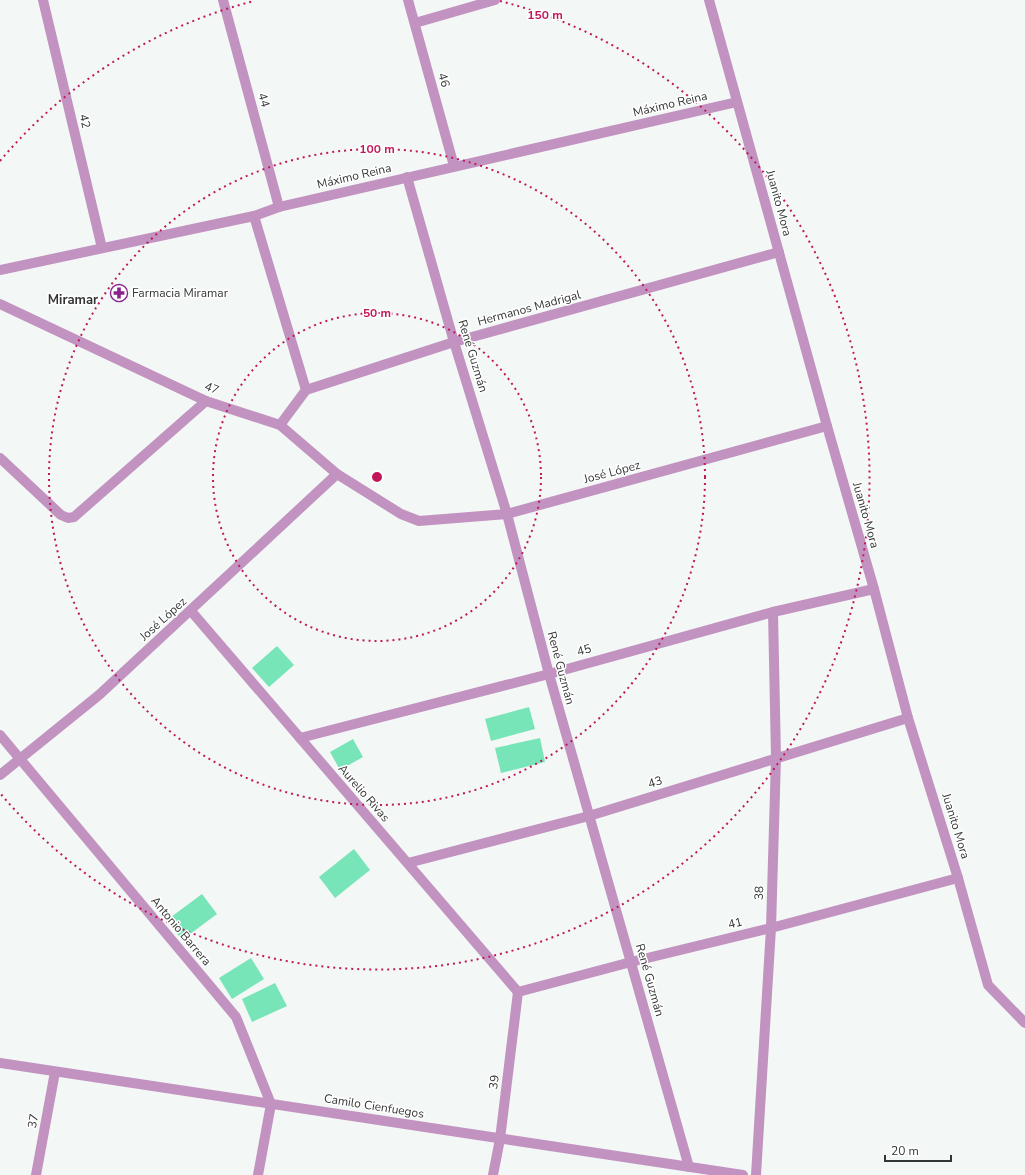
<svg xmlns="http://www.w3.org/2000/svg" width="1025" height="1175" font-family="'Nunito Sans',sans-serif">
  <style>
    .building { fill: #77e5b8 }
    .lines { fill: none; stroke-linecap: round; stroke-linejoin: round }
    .street { stroke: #c293c0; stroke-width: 10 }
    .ring { fill: none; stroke: #c2185b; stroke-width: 2; stroke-dasharray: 2 4 }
    .labels { text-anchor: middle; stroke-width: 3; stroke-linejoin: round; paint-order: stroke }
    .street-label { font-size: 12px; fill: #343635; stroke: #fff }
    .poi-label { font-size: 12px; fill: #343635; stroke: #fff; text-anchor: start }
    .neighbourhood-label { font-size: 13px; font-weight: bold; fill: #343635; stroke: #fff }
    .centre { fill: #c2185b; stroke: #fff; stroke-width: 2 }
    .ring-label { font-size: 12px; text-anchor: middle; font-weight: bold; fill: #c2185b; stroke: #fff; stroke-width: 3; stroke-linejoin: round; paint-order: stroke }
  </style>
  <rect width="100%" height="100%" fill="#f3f8f6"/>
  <!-- building -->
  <g class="building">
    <path d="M277,646l17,19 -25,22 -17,-19z"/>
    <path d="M529,707l6,22 -44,12 -6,-22z"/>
    <path d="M540,738l5,24 -44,11 -6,-25z"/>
    <path d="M353,739l10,18 -23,13 -10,-18z"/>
    <path d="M354,849l16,21 -35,28 -16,-21z"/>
    <path d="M202,894l15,20 -35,26 -15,-20z"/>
    <path d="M251,958l13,21 -32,20 -13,-21z"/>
    <path d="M275,983l12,23 -35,16 -10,-23z"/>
  </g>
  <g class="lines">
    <!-- street -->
    <g class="street">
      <path d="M43,0l59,248"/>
      <path d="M223,0l56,207"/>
      <path d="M408,0l46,166"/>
      <path d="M709,0l118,426 47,163 34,129 50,160 30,107 37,38"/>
      <path d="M415,23l80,-23"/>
      <path d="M407,177l47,165 53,172 42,160 140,493"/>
      <path d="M254,216l52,174"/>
      <path d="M0,270l254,-54 25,-9 458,-105"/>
      <path d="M0,304l206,97 74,24 57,49 64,40 18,7 88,-7 320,-88"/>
      <path d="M280,425l26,-35 148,-48 325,-90"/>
      <path d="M0,458l61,57 7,3 6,-1 132,-116"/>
      <path d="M191,611l327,381"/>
      <path d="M0,735l236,282 35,87 -13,71"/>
      <path d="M300,738l249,-64 224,-62 101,-23"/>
      <path d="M0,775l99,-80 238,-221"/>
      <path d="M408,863l181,-47 319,-98"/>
      <path d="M518,992l113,-30 140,-34 187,-50"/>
      <path d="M0,1063l743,112"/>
      <path d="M36,1175l19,-103"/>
      <path d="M493,1175l7,-36 18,-147"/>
      <path d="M756,1175l15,-247 5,-170 -3,-146"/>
    </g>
  </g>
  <!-- distance rings -->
  <g class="ring">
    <circle cx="377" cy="477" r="164"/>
    <circle cx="377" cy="477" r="328"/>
    <path d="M0 161A492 492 0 0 1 254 1M500 1A492 492 0 1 1 0 793"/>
  </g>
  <!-- icons -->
  <defs>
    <g id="pharmacy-ring" transform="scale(0.9)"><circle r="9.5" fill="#fff" stroke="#89228a" stroke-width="1.5"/><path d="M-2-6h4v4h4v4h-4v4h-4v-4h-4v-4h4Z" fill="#89228a"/></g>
  </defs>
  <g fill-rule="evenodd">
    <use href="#pharmacy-ring" x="119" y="293"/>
  </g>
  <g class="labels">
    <!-- street labels -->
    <g class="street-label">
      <text transform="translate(444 80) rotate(75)" y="4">46</text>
      <text transform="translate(264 100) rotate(75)" y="4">44</text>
      <text transform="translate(670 104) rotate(-13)" y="4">Máximo Reina</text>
      <text transform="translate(85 121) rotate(77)" y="4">42</text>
      <text transform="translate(354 176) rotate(-13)" y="4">Máximo Reina</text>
      <text transform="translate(779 203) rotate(75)" y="4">Juanito Mora</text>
      <text transform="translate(529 308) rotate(-15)" y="4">Hermanos Madrigal</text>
      <text transform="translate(473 356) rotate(73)" y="4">René Guzmán</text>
      <text transform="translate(212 388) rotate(21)" y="4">47</text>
      <text transform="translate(612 472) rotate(-15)" y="4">José López</text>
      <text transform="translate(866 515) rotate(74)" y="4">Juanito Mora</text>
      <text transform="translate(163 619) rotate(-42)" y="4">José López</text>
      <text transform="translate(584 650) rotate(-15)" y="4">45</text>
      <text transform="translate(561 668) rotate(75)" y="4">René Guzmán</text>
      <text transform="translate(655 782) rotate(-17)" y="4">43</text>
      <text transform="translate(364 793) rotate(49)" y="4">Aurelio Rivas</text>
      <text transform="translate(956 826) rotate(73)" y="4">Juanito Mora</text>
      <text transform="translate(759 893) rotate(-88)" y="4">38</text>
      <text transform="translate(735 923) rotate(-14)" y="4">41</text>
      <text transform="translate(181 931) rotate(50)" y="4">Antonio Barrera</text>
      <text transform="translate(650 980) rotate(74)" y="4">René Guzmán</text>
      <text transform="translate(494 1082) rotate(-83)" y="4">39</text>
      <text transform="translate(374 1106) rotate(9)" y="4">Camilo Cienfuegos</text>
      <text transform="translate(33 1121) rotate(-80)" y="4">37</text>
    </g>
    <!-- poi labels -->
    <g class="poi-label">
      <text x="132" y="297">Farmacia Miramar</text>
    </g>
    <!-- neighbourhood labels -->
    <g class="neighbourhood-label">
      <text x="73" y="304">Miramar</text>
    </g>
  </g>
  <circle cx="377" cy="477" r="6" class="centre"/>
  <g class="ring-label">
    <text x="545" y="19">150 m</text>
    <text x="377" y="153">100 m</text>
    <text x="377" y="317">50 m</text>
  </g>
  <!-- scale -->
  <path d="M885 1155v6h66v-6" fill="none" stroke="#343635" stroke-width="2"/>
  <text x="891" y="1155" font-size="12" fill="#343635" stroke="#ffffff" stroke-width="3" paint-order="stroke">20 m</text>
</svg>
